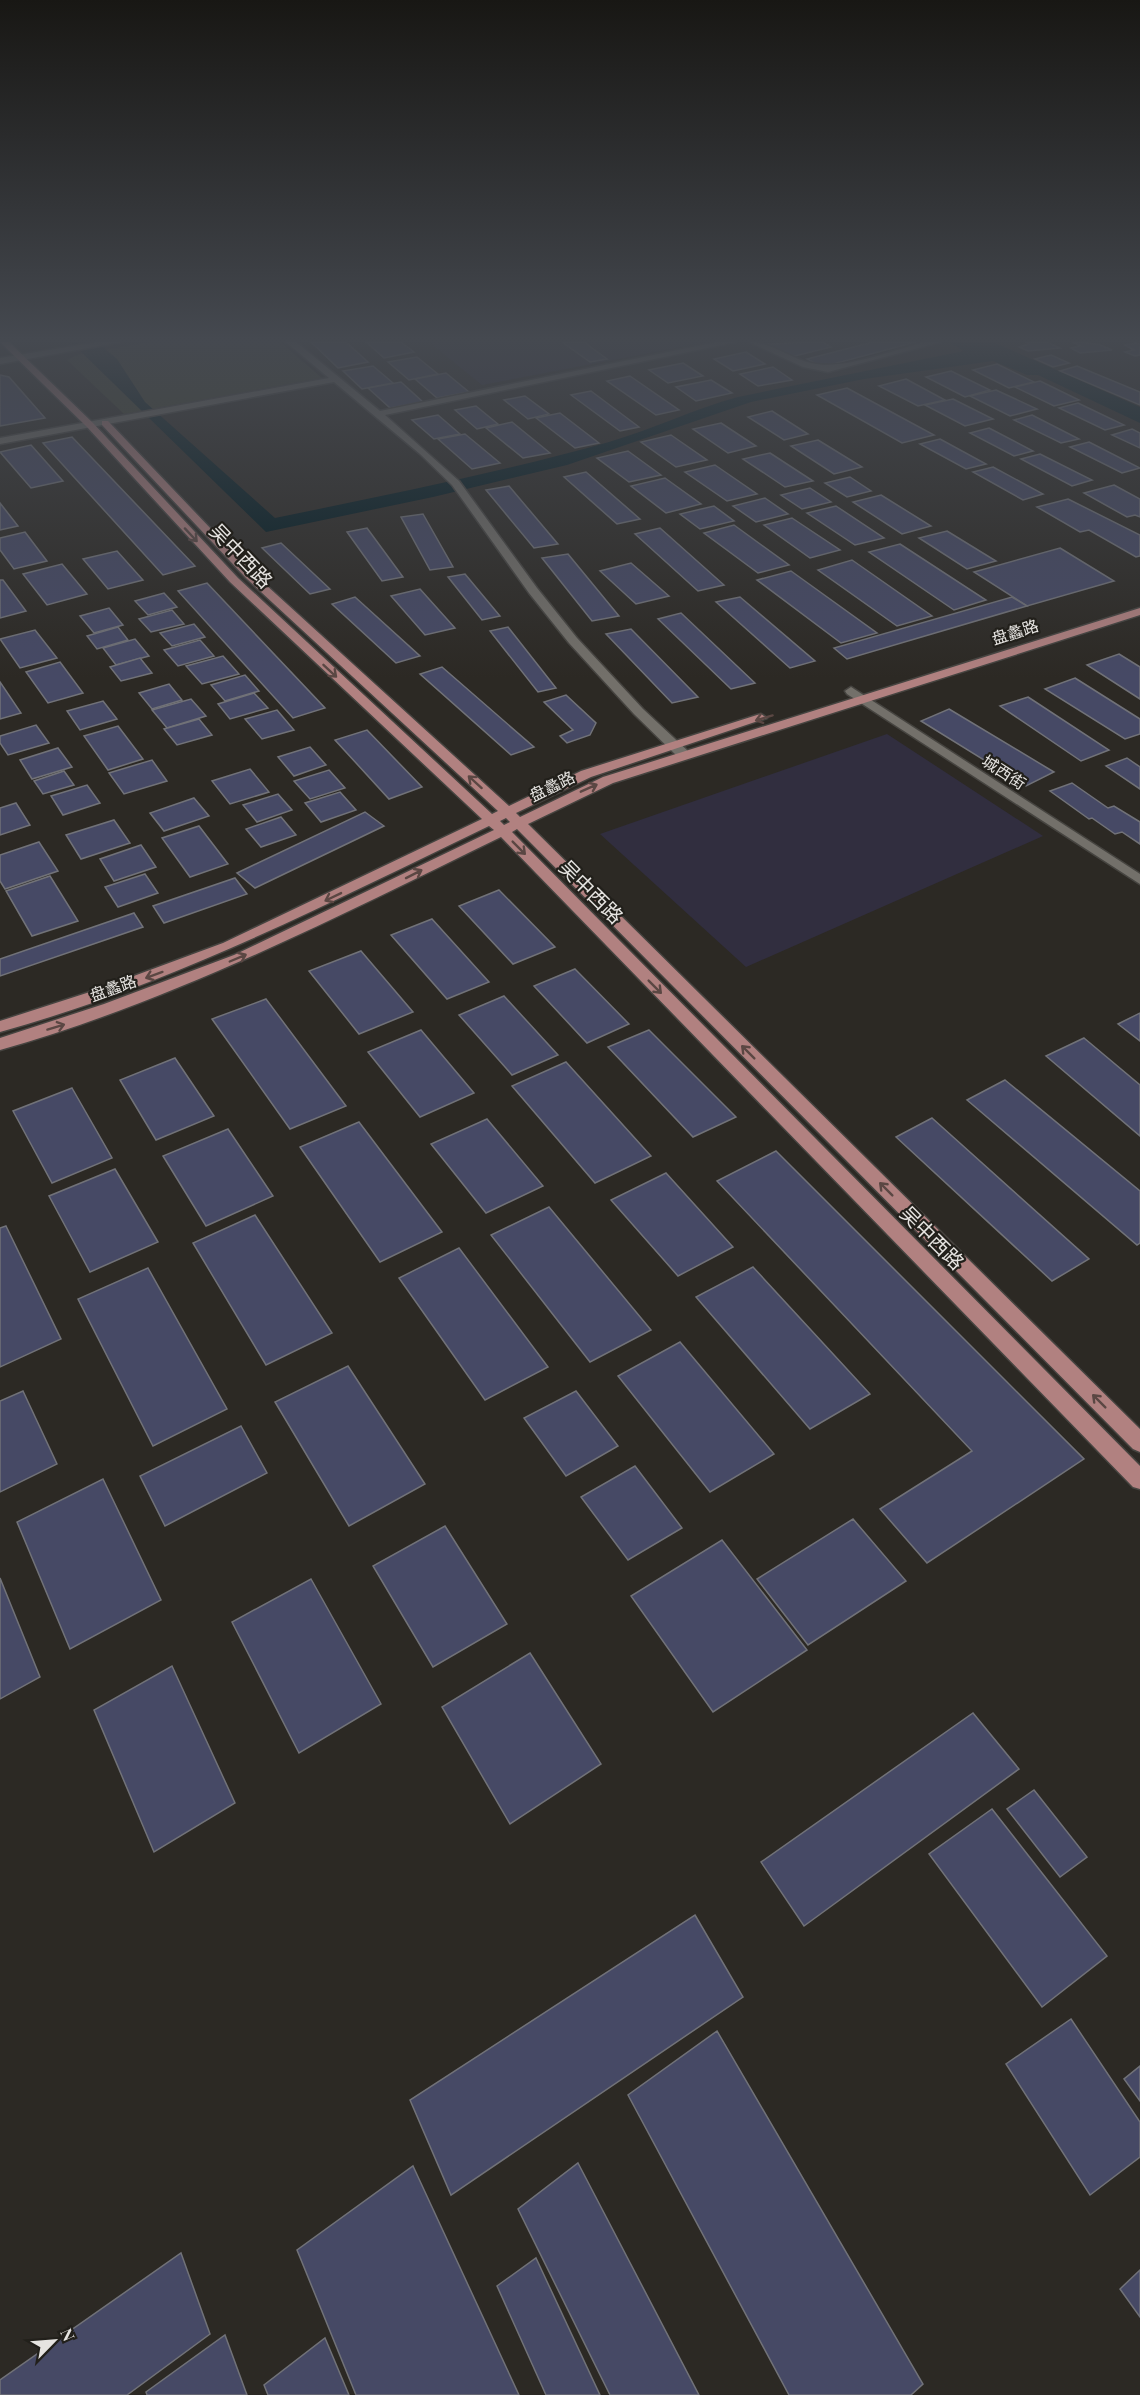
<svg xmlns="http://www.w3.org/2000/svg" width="1140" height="2395" font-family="'Playfair Display','Noto Sans SC',serif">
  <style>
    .education { fill: #312e3f }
    .green { fill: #3f432f }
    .water { fill: #001a20 }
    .building { fill: #464965; stroke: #717278; stroke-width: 1.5 }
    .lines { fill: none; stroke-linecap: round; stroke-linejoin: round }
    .minor-casing { stroke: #464440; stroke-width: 3 }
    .major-casing { stroke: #464440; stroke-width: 3 }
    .minor { fill: #73706a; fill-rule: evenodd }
    .major { fill: #b18180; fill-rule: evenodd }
    .oneway { stroke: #5b4743 }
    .labels { text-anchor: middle; stroke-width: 4.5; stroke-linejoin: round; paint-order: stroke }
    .far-street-label { font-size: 16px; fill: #e6e4e1; stroke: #22201b }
    .street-label { font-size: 20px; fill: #e6e4e1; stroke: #22201b }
  </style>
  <rect width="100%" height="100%" fill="#2c2924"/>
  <!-- education -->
  <g class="education">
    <path d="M429,342h278l-225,43z"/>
    <path d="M887,734l156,102 -297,131 -146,-133z"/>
  </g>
  <!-- green -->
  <path class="green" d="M150,342h130l42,36 -198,36 -57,-54 10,-5z"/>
  <!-- water -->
  <path class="water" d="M71,342h26l20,17 28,43 130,116c112,-23 224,-45 334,-76 44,-13 85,-33 129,-45l226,-46 -15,-9h44l147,65v16l-102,-48h-11l-34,-14 -129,18 -113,23 -184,63 -134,32 -167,35z"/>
  <!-- building -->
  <g class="building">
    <path d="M311,342h35l22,20 -30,6z"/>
    <path d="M366,342h35l13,10 -30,6z"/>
    <path d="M562,342h22l23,17 -17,3z"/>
    <path d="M823,342l8,5 -40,10 -26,-13z"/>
    <path d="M873,342h43l-94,25 -15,-8z"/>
    <path d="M1025,342h22l13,6 -32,3 -9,-4 10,-3z"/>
    <path d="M1072,342l26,2 14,6 -32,3 -9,-5 10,-2z"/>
    <path d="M1136,343l4,1v11l-5,1 -10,-4 9,-2 -9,-5z"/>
    <path d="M746,352l19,12 -32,7 -19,-12z"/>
    <path d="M1051,355l18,8 -16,4 -18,-8z"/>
    <path d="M417,357l21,17 -29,6 -21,-18z"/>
    <path d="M683,363l20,13 -35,7 -19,-13z"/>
    <path d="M997,364l37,18 -25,6 -36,-18z"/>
    <path d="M373,366l20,17 -31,6 -19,-18z"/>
    <path d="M1077,366l63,26v13l-80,-34z"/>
    <path d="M773,367l19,13 -34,6 -18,-12z"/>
    <path d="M951,371l39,19 -25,7 -39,-20z"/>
    <path d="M446,373l23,19 -32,6 -22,-19z"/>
    <path d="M0,375l9,2 36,41 -45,8z"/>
    <path d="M630,376l49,34 -23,5 -49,-34z"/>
    <path d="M906,379l39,21 -27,6 -39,-20z"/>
    <path d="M711,380l21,13 -36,8 -20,-14z"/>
    <path d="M1040,381l39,19 -25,6 -39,-19z"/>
    <path d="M401,382l22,20 -33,6 -22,-20z"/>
    <path d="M847,388l87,47 -32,8 -85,-48z"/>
    <path d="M996,390l41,19 -27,7 -40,-20z"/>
    <path d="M591,391l48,36 -19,4 -49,-36z"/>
    <path d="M525,396l24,18 -21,5 -24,-19z"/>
    <path d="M953,399l40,20 -28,7 -40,-21z"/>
    <path d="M1078,403l46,22 -19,5 -46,-22z"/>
    <path d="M476,406l22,18 -21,5 -22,-19z"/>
    <path d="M772,411l36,23 -24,6 -36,-23z"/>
    <path d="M560,413l39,30 -24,5 -39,-30z"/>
    <path d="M438,415l22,19 -26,5 -22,-19z"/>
    <path d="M1032,415l47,24 -18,4 -47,-23z"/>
    <path d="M512,422l38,31 -27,5 -37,-30z"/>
    <path d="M721,423l35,23 -28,7 -35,-24z"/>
    <path d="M989,428l44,23 -19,5 -44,-23z"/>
    <path d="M1132,429l8,4v15l-28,-13z"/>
    <path d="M465,434l35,29 -28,6 -34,-30z"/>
    <path d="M671,435l36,25 -31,7 -35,-25z"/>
    <path d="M72,437l123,129 -32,9 -120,-132z"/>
    <path d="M940,439l46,25 -20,5 -46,-25z"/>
    <path d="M818,440l44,27 -28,7 -43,-28z"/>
    <path d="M1089,442l51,26 -18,5 -52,-26z"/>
    <path d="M31,445l32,36 -32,7 -31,-36z"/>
    <path d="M628,451l33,24 -32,7 -32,-24z"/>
    <path d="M770,453l43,28 -28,6 -42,-28z"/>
    <path d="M1040,454l52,26 -20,6 -51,-27z"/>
    <path d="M715,465l42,29 -30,7 -42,-29z"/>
    <path d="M993,467l50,27 -20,6 -50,-28z"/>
    <path d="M586,472l54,47 -23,5 -53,-47z"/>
    <path d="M850,477l21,14 -24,6 -22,-14z"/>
    <path d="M665,478l36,26 -35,9 -35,-27z"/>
    <path d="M1114,485l26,14v18l-5,-2 -8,2 -43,-24z"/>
    <path d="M509,486l49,58 -24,4 -48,-58z"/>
    <path d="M810,488l21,14 -29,7 -21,-14z"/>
    <path d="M881,495l50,31 -29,8 -49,-32z"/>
    <path d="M765,498l23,16 -32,8 -23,-16z"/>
    <path d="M1068,499l72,36v21l-4,1 -47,-27 -9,2 -43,-25z"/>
    <path d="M0,503l18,23 -18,4z"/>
    <path d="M714,506l20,15 -34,8 -20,-15z"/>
    <path d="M836,506l48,32 -29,7 -48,-32z"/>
    <path d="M423,514l30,53 -23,3 -29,-53z"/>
    <path d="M792,518l48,32 -30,8 -46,-33z"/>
    <path d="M734,525l55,40 -31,8 -54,-40z"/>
    <path d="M367,528l36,49 -21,4 -35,-49z"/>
    <path d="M660,528l64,57 -26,6 -63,-57z"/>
    <path d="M947,531l49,30 -29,8 -48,-31z"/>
    <path d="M25,532l22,29 -33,8 -14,-19v-12z"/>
    <path d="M281,543l49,46 -20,5 -48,-46z"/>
    <path d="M900,544l86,56 -32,10 -85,-58z"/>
    <path d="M1060,548l54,33 -87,25 -53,-34z"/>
    <path d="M117,551l26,29 -35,9 -25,-30z"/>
    <path d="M568,554l51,62 -27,5 -50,-63z"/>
    <path d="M852,560l80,56 -35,10 -79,-56z"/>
    <path d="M631,563l38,33 -33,8 -36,-33z"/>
    <path d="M62,564l25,30 -40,11 -24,-31z"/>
    <path d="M791,571l86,62 -36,10 -84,-63z"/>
    <path d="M465,574l35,42 -18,4 -34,-43z"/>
    <path d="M0,580h3l23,31 -26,7z"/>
    <path d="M207,583l118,125 -32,10 -115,-127z"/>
    <path d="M420,589l35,39 -30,7 -34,-39z"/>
    <path d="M164,593l13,14 -29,8 -13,-14z"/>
    <path d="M355,597l65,59 -24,7 -64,-59z"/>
    <path d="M740,597l75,64 -25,7 -74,-66z"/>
    <path d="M1012,597l15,9 -180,53 -13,-11z"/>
    <path d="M109,608l14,17 -29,8 -14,-17z"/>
    <path d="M172,610l12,14 -33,8 -12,-13z"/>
    <path d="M681,613l74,70 -24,6 -73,-70z"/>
    <path d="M194,624l11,13 -33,9 -12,-13z"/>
    <path d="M118,627l10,13 -31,9 -10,-13z"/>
    <path d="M508,627l48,61 -18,4 -48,-61z"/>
    <path d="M631,629l67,68 -26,6 -66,-69z"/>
    <path d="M35,630l22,28 -37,10 -20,-29z"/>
    <path d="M135,639l14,17 -33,9 -13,-17z"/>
    <path d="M200,640l14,16 -36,10 -14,-16z"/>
    <path d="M1119,654l21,13v32l-53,-34z"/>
    <path d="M223,656l16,18 -37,10 -16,-18z"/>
    <path d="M140,658l12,15 -31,8 -11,-14z"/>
    <path d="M60,662l23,31 -35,10 -22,-31z"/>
    <path d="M442,667l92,80 -23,8 -91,-81z"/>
    <path d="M245,675l14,16 -34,10 -14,-16z"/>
    <path d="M1075,678l65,41v15l-15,5 -80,-50z"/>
    <path d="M0,682l21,31 -21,6z"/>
    <path d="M169,684l13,16 -30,9 -13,-16z"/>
    <path d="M254,693l14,15 -38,11 -12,-15z"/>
    <path d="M566,695l30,28 -6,12 -23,8 -7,-7 13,-6 -29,-28z"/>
    <path d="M1028,697l81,53 -28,11 -81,-55z"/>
    <path d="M191,699l15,17 -39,12 -15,-18z"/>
    <path d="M103,701l14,18 -37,11 -13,-19z"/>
    <path d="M949,709l105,63 -28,14 -105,-65z"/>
    <path d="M277,710l17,20 -32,9 -17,-20z"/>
    <path d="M199,719l13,16 -35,10 -13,-16z"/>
    <path d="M36,725l13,18 -41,12 -8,-12v-7z"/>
    <path d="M118,726l25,33 -35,11 -24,-34z"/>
    <path d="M367,730l55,57 -33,12 -54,-59z"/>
    <path d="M310,747l16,18 -32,11 -16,-19z"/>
    <path d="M58,748l14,19 -40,12 -12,-19z"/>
    <path d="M1127,758l13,9v22l-34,-23z"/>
    <path d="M152,760l15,21 -43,13 -15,-21z"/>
    <path d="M250,769l19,23 -39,12 -18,-23z"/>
    <path d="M329,770l16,18 -35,11 -16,-18z"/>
    <path d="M64,771l10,14 -31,9 -9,-13z"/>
    <path d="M1072,783l36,25 6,-2 26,16v22l-18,-12 -7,2 -23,-16 -3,1 -39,-28z"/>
    <path d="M87,785l13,18 -37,12 -12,-19z"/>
    <path d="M340,792l16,18 -35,12 -16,-19z"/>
    <path d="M278,794l14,16 -35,12 -14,-17z"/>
    <path d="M194,798l15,18 -45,15 -14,-18z"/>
    <path d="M16,803l14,22 -30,10v-27z"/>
    <path d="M365,812l19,14 -129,62 -18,-15z"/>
    <path d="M281,817l15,18 -35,12 -15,-18z"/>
    <path d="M114,820l16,23 -49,16 -15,-24z"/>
    <path d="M199,826l29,38 -38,13 -28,-39z"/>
    <path d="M39,842l19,29 -53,18 -5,-8v-26z"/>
    <path d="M141,845l15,22 -42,14 -14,-22z"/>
    <path d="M145,874l13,19 -40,14 -13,-20z"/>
    <path d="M50,876l28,45 -46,15 -26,-45z"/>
    <path d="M235,878l12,16 -83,29 -11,-17z"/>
    <path d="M499,890l56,57 -42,17 -54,-58z"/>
    <path d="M134,913l9,14 -143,49v-17z"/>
    <path d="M432,919l57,63 -42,17 -56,-64z"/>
    <path d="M361,951l52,61 -54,22 -50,-63z"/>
    <path d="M575,969l54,55 -42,19 -53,-57z"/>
    <path d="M504,996l54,59 -46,20 -53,-60z"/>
    <path d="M266,999l80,107 -56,23 -78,-110z"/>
    <path d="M1140,1013v28l-22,-17z"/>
    <path d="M421,1030l53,63 -54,24 -52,-65z"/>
    <path d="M649,1030l87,87 -43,20 -85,-90z"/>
    <path d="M1084,1038l56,47v51l-94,-80z"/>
    <path d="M175,1058l39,58 -58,24 -36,-60z"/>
    <path d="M566,1062l85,94 -56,27 -83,-97z"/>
    <path d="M1005,1080l135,111v52l-3,2 -170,-145z"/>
    <path d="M72,1088l40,70 -60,25 -39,-72z"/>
    <path d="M932,1118l157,141 -37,22 -156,-144z"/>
    <path d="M487,1119l56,67 -57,27 -55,-69z"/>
    <path d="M359,1122l83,110 -62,30 -80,-115z"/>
    <path d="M228,1129l45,67 -67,30 -43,-70z"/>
    <path d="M776,1151l308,308 -157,104 -47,-54 92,-58 -255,-270z"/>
    <path d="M115,1169l43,73 -68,30 -41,-76z"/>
    <path d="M666,1173l67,74 -55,29 -67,-76z"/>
    <path d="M549,1207l102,123 -61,32 -99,-127z"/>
    <path d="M255,1215l77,118 -66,32 -73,-122z"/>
    <path d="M6,1226l55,113 -61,28v-139z"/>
    <path d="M459,1248l89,119 -63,33 -86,-122z"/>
    <path d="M753,1267l117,127 -60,35 -114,-132z"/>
    <path d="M148,1268l79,141 -74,37 -75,-147z"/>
    <path d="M680,1342l94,112 -64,38 -92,-116z"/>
    <path d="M348,1366l77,118 -76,42 -74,-124z"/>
    <path d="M23,1391l34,73 -57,28v-91z"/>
    <path d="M576,1391l42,55 -52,30 -42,-58z"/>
    <path d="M241,1426l26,47 -102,53 -25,-50z"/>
    <path d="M635,1466l47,62 -54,32 -47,-63z"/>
    <path d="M103,1479l58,121 -91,49 -53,-127z"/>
    <path d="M853,1519l53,62 -98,64 -51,-66z"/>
    <path d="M445,1526l62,98 -74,43 -60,-101z"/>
    <path d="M722,1540l85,110 -94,62 -82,-116z"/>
    <path d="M0,1578l40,99 -40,22z"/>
    <path d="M311,1579l70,125 -82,49 -67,-131z"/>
    <path d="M530,1653l71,111 -91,60 -68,-117z"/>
    <path d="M172,1666l63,137 -81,49 -60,-142z"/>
    <path d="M973,1713l46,56 -215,157 -43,-64z"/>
    <path d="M1034,1790l53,67 -27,20 -53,-68z"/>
    <path d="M992,1809l115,147 -65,51 -113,-153z"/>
    <path d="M695,1915l48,82 -292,198 -41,-95z"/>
    <path d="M1071,2019l69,103v35l-50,38 -84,-131z"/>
    <path d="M717,2031l206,353 -12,11h-122l-161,-300z"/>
    <path d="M1140,2066v35l-16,-22z"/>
    <path d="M578,2163l121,232h-89l-92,-186z"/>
    <path d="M413,2166l106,229h-163l-59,-145z"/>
    <path d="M181,2253l29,81 -83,61h-127v-15z"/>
    <path d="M536,2258l64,137h-54l-49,-109z"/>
    <path d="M1140,2270v47l-20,-28z"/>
    <path d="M225,2335l22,60h-100l-1,-3z"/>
    <path d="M325,2338l24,57h-81l-4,-10z"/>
  </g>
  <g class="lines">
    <!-- minor casing -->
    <g class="minor-casing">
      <g id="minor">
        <path d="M98,342h23l-121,22v-6z"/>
        <path d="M286,342h10l84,69 337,-69h19l-351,73 74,66 78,107 40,50 66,71 46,43v6h-10l-45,-44 -65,-71 -40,-50 -77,-108 -32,-31 -86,-72 -334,62v-6l329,-60z"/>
        <path d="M749,342c23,0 40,16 62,21 31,8 82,-13 114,-21h16l-113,30 -25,-5z"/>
        <path d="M851,687l289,187v10l-293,-190 -2,-3z"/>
      </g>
    </g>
    <!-- major casing -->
    <g class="major-casing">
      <path id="major" d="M0,342h9l84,81 145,155 254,236 6,-3 -252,-233 -144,-153v-4h6l146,153 255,232 72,-35 176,-56 4,-1 6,4 -176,59 -75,36 4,4 83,-40 537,-169v7l-527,168 -85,41 612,605v23l-7,-3 -616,-620 -5,3 628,634v23l-7,-2 -632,-650c-164,80 -325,163 -501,213v-12l104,-34 130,-49 260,-125 -5,-4c-160,77 -316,158 -489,206v-11l96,-31 127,-47 259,-124 -252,-237 -143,-155zM506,818l4,4 -6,3 -4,-4z"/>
    </g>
    <!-- minor -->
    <use href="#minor" class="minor"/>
    <!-- major -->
    <use href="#major" class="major"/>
  </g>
  <!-- one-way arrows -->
  <defs><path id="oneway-shaft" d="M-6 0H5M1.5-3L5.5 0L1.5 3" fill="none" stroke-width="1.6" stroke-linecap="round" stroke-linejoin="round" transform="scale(1.5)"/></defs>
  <g class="oneway">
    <use href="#oneway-shaft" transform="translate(191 535) rotate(47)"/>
    <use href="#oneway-shaft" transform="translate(330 671) rotate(43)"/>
    <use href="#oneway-shaft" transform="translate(764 718) rotate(163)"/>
    <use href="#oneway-shaft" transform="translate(475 782) rotate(-138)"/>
    <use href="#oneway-shaft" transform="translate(589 788) rotate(-24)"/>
    <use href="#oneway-shaft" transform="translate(519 848) rotate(45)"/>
    <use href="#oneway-shaft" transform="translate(414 874) rotate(-27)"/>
    <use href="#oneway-shaft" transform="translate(333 897) rotate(154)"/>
    <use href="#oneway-shaft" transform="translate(238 958) rotate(-23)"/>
    <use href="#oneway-shaft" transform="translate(154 975) rotate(160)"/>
    <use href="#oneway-shaft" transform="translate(655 987) rotate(45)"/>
    <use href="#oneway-shaft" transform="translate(56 1027) rotate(-17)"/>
    <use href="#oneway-shaft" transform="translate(748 1052) rotate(-135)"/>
    <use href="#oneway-shaft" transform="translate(886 1189) rotate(-135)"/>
    <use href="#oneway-shaft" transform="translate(1099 1401) rotate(-135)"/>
  </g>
  <!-- sky -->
  <linearGradient id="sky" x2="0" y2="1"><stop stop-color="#181714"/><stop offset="0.5" stop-color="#454950"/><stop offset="1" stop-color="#454950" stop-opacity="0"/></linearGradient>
  <rect width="1140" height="678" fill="url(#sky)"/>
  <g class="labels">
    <!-- far-street labels -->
    <g class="far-street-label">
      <text transform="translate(1015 632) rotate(-18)" y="6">盘蠡路</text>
      <text transform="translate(1004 772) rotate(33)" y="6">城西街</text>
      <text transform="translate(552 786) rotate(-26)" y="6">盘蠡路</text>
      <text transform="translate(113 988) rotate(-20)" y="6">盘蠡路</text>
    </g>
    <!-- street labels -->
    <g class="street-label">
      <text transform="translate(241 556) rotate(46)" y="7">吴中西路</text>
      <text transform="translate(591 892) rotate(45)" y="7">吴中西路</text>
      <text transform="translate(932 1238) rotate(45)" y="7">吴中西路</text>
    </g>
  </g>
  <!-- north arrow -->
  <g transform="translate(54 2341) rotate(65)" stroke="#22201b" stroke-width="4.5" paint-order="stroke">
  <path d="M0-4.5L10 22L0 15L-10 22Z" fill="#e6e4e1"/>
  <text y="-9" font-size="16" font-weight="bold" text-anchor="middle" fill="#e6e4e1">N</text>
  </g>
</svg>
